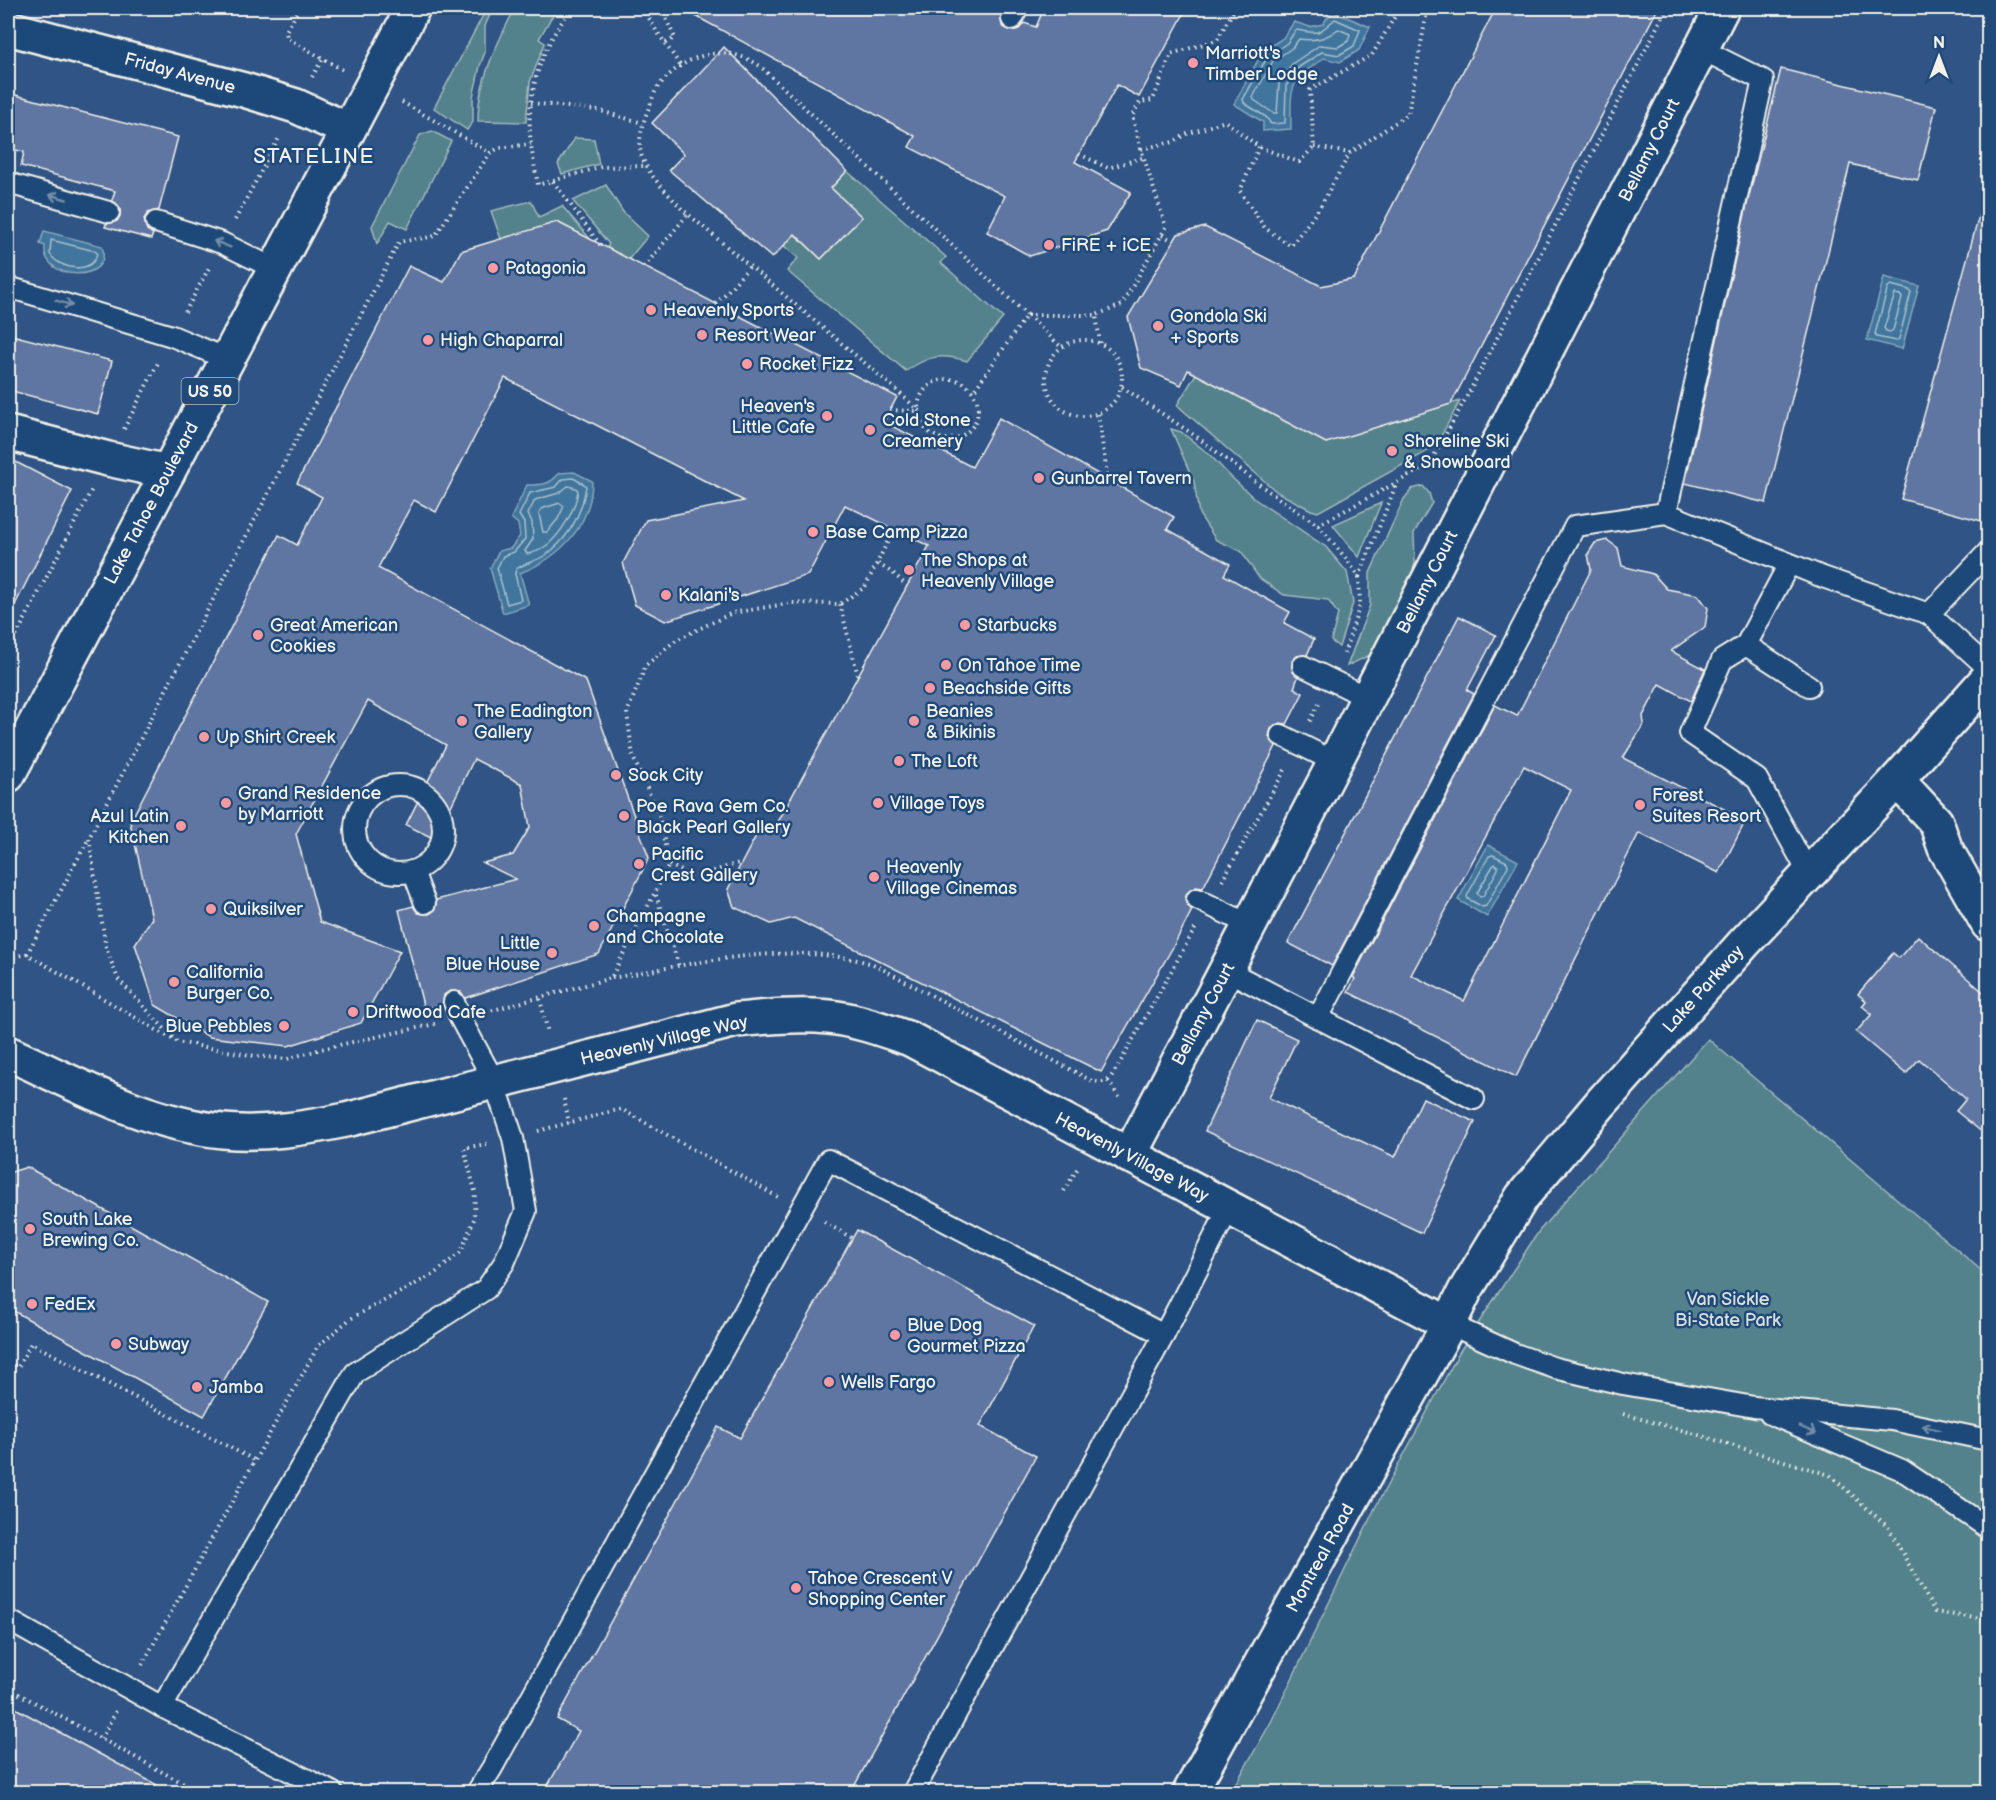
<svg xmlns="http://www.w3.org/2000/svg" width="1996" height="1800" font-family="'Balsamiq Sans',sans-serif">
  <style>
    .green { fill: #53828c; stroke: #a4baba; stroke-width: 1.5 }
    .water { fill: #40759d; stroke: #88a7bb; stroke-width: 1.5 }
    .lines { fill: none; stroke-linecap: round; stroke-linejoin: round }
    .shore { stroke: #acbfca; stroke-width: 1.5 }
    .building { fill: #5f75a2; stroke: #f4f1e8; stroke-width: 1.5; fill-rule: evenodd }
    .lane-casing { stroke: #f4f1e8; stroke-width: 24 }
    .street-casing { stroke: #f4f1e8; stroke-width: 38 }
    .secondary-casing { stroke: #f4f1e8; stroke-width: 38 }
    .highway-casing { stroke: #f4f1e8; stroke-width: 38 }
    .path { stroke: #f4f1e8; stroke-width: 4; stroke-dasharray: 1.5 4.5; stroke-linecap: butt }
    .lane { stroke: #1f4a7a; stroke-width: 20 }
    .street { stroke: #1f4a7a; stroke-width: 33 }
    .secondary { stroke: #1f4a7a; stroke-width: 33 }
    .highway { stroke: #1f4a7a; stroke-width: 33 }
    .oneway { stroke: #748da6 }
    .poi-dot { fill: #ff9aa2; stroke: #1f4a7a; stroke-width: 2 }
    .labels { text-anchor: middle; stroke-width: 5; stroke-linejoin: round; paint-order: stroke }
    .shield { fill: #1f4a7a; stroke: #b4bfc7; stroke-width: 1.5 }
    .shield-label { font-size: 16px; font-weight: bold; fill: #f4f1e8 }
    .poi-label { font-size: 18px; fill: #f4f1e8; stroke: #1f4a7a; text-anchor: start }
    .street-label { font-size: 18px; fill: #f4f1e8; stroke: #1f4a7a }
    .park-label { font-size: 18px; fill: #dce0da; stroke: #1f4a7a }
    .quarter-label { font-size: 21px; letter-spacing: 1.5px; fill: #f4f1e8; stroke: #1f4a7a }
  </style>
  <rect width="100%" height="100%" fill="#2f5485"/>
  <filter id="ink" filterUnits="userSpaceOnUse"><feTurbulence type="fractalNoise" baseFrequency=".0167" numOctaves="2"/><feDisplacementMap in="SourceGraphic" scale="12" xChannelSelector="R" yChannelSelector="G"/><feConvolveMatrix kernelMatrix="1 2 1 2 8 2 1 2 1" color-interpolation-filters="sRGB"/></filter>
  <g filter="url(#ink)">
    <!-- green -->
    <g class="green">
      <path d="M487,8h6l-8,18v26l-5,14 -7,31v25l-6,8 -33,-22z"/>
      <path d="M515,8h45l-9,10 -12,21 6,4 -15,39 -4,40 -48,-1c-1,-39 20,-79 37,-113z"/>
      <path d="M432,131l19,10 -44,88 -17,-8 -13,23 -5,-18 48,-91z"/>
      <path d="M575,138l19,1 5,25 -37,10 -4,-10z"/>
      <path d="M847,171l99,86 -5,6 62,55 -36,43c-27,-8 -39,-5 -61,10l-119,-100 11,-13 -14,-12 10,-12 27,25 40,-42 -30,-29z"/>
      <path d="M606,185l17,27 25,24 -20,24 -21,-11 2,-5 -36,-43z"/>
      <path d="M531,201l8,16 23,-11 30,35 -91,-2 -10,-28z"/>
      <path d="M1196,374l130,69 134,-42 -25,46 -117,65 -7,-2 -34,-18 -100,-87z"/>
      <path d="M1171,429l10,3 28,22 20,21 27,25 70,47 21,25 6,31 -14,44 -8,-6 7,-27 -10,-14 -44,-5 -25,-17 -18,-27 -25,-11 -17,-26 -5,-32z"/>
      <path d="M1423,486l6,7 3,10 -18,30 1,31 -4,12 -41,79 -23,11 23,-61v-32l34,-74 8,-10z"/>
      <path d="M1381,503l-22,54 -26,-32z"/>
      <path d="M1708,1039l280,237v516h-757l40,-70 105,-216 84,-155 79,-120z"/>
    </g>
    <!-- water -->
    <g class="water">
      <path d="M1332,11l38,16 -11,23 -19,12 -16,-4c-37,25 -33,29 -33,71l-28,2v-9l-29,-18 29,-53 20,-13 11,-16 16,5 13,-3z"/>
      <path d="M44,231l58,15c12,38 -61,36 -57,0l-5,-2z"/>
      <path d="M1884,277l35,9 -17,63 -35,-9z"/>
      <path d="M574,472l18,9c0,44 -32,77 -72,92l9,32 -26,8 -13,-45 9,-17 12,-3 9,-12 -2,-12 -7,-6 16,-33c14,0 24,0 32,-12z"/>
      <path d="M1488,845l30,16 -31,56 -29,-17z"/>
    </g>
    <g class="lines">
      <!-- shore -->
      <g class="shore">
        <path d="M1335,19l25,11 -6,16 -15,9 -17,-3 -23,15 -13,19 -1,37 -14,1 -5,-7 -22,-14 -1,-4 25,-43 19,-13 9,-13c24,4 21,5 39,-11z"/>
        <path d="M1338,29l12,5 -2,7 -10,6 -18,-2 -27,18 -14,21 -2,29h-4l-19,-13 -1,-3 20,-36 19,-13 7,-9c16,2 27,0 39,-10z"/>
        <path d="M51,240l44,11 2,2c-3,22 -38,17 -47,1z"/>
        <path d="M1891,285l18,5 2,2 -12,47 -3,2 -19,-4 -2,-3 13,-47z"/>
        <path d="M1895,294l5,1 2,3 -9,32 -3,2 -4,-1 -2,-3z"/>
        <path d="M573,478l11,6 2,2c-4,27 -17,52 -40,69 -9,6 -21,8 -30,14l-1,5 6,26 -14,4 -10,-36 6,-12 11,-4 11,-13 -1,-16 -5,-8 11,-22 26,-6 7,-8z"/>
        <path d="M568,486l8,2 2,3c-4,24 -25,60 -51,63l-2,-3 8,-12 -1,-17 -4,-8 7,-14 24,-7z"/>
        <path d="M560,503l4,3 -6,13 -11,13h-4l-4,-18 2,-5z"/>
        <path d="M1493,855l14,7 1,4 -22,40 -3,1 -15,-8 -1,-3 22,-40z"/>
        <path d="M1494,864l4,2v3l-15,27 -3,1 -3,-4z"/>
      </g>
    </g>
    <!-- building -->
    <g class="building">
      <path d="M681,8h301l19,7 1,11 10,5 7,-2 5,-6 12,4 8,-19h143l-48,89 -22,-12 -42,77 56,30 -24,39 -77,25 -43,-24 18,-36 -96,-49 6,-11z"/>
      <path d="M1496,8h162l-207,396 -125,39 -138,-73 -7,15 -40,-17 -13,-51 50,-83 27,-7 116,59 33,-7z"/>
      <path d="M724,47l123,124 -16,17 31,29 -41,42 -26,-25 -23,24 -103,-88 15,-16 -32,-31z"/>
      <path d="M1781,69l155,38 -18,73 -68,-16 -84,339 -81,-20 64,-287z"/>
      <path d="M8,93l170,44 -19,73 -11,3 -4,6 3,11 6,4 -2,5 -46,-12 1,-3 11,-3 3,-5v-7l-8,-9 3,-9 -94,-25 3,-14 -16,-4z"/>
      <path d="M1980,212l9,1v310l-88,-24z"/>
      <path d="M557,222l340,175 -13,25 88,45 27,-49 175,99 -7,12 63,35 -6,11 66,37 -6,11 30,16 -7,16 -10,1 -5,5 1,11 5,5 -4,11 9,5 -16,31 -7,-1 -9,6 -2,7 7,10 -73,142 -7,-1 -9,6 -2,7 7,10 -19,37 -72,125 -307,-154 -23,6 -37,-17 -6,-18 29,-55 17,-5 155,-283 -84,-41 -37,70 -143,46 -30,-16 -12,-42 23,-43 98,-19 -239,-123 -69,134 -22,-12 -36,68 208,113 63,177 -50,96 -134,44 -4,-6 -11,-1 -6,4 -1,10 -19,4 -25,-99 14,-4 5,7 11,1 6,-4 1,-10 80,-21 -33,-16 30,-8 17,-28 -8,-43 -48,-25 -39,80 -29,-14 40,-80 -78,-44 -72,133 24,88 80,29 -39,72 -73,23 -79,-9 -54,-32 -20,-61 17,-26 -22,-96 149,-287 18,10 25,-48 -25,-14 112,-217 35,16 17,-31z"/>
      <path d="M8,334l104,27 -14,53 -90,-24z"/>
      <path d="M8,458l64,33 -64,128z"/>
      <path d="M1607,540l11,8 4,18 31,8 14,15 31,6 10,13 -3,19 -34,24 34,18 -14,32 -31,-17 -17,32 1,8 -21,34 123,62 -27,53 -80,-40 -123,244 -168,-85 7,-13 -2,-2 142,-272 22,11 74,-146 -3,-16 7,-11zM1524,766l47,24 -107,211 -53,-26z"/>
      <path d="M1459,616l37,19 -29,55 7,4 -142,272 -44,-23z"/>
      <path d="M1918,936l71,61v141l-33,-27 10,-12 -47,-40 -13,15 -50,-42 16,-18 -10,-8 4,-5 -8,-7 35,-41 6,5z"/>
      <path d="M1257,1020l40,19 -28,59 126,59 28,-59 52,24 -53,111 -217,-102z"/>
      <path d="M27,1167l241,135 -64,114 -196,-108v-135z"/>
      <path d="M857,1230l177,96 -54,100 56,30 -185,336h-307l35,-61 -22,-12 161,-292 22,11z"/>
      <path d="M8,1704l84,46 78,42h-162z"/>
    </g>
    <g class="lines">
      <!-- lane casing -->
      <g class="lane-casing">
        <g id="lane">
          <path d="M1012,19l6,-11"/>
          <path d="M8,183l101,29"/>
          <path d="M156,222l66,21 53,26"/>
          <path d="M8,287l164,49 55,23"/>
          <path d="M1666,513l154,63 109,38 59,54"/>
          <path d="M1789,564l-43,81 63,41"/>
          <path d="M1929,614l59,-62"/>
          <path d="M1746,645l-24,15 -32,73 67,46 52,95"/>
          <path d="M1303,666l65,32"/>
          <path d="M1281,735l54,27"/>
          <circle cx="399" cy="829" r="44"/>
          <path d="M413,871l12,32"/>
          <path d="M1197,899l53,26"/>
          <path d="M1226,970l248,129"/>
          <path d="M1318,1018l257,-492 91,-13 97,-433 -62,-31"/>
          <path d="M1449,1324l66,30 40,14 68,16 131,23 138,13 96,20"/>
          <path d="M1770,1414l132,56 86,58"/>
          <path d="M8,1620l154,87 193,-334 131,-84 18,-26 22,-52 -13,-73 -19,-57 -34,-63 -6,-16"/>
          <path d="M162,1707l170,85"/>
          <path d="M477,1792l15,-24 336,-608 336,175 65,-127"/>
          <path d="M913,1792l251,-457"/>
        </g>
      </g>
      <!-- street casing -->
      <g class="street-casing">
        <g id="street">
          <path d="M8,28l236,62 52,16 52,24"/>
          <path d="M8,433l100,26 60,13"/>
          <path d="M1897,780l39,42 9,26 43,76"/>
          <path d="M1129,1156l206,-394 387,-754"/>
        </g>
      </g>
      <!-- secondary casing -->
      <g class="secondary-casing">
        <g id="secondary">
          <path d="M8,1053c68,31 139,71 215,78 41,4 84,-3 123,-11l390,-100c31,-3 63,-6 93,-3 28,3 55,13 81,22l539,285"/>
          <path d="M1190,1792l259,-468 16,-33 57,-94 79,-94 143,-160 153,-163 91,-102"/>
        </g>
      </g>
      <!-- highway casing -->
      <g class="highway-casing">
        <path id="highway" d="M8,775l405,-767"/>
      </g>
      <!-- path -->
      <g class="path">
        <path d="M300,8l-14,23 1,7 56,32"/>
        <path d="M573,8c-29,32 -46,82 -43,126 1,17 5,34 8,51l63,-18 46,-1"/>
        <path d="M643,8l13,22 24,35"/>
        <path d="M661,8l14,30 -10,5"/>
        <path d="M312,77l10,-17"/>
        <path d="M402,102l88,51"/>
        <path d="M531,103l66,7 46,13"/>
        <path d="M1259,147l-19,44 25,37 26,18 29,-39 30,-54 58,-39 18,-97 -2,-9"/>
        <path d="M1314,147l36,6"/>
        <path d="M1141,149l-9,-33 8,-14 13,-2 18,-46 46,-14 18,-32"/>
        <path d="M1079,154l29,14 37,-11"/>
        <path d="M553,181l48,65"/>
        <path d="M235,220l45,-84"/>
        <path d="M1162,235l12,6"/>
        <path d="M644,267l44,-53"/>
        <path d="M716,304l34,-38"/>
        <path d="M185,312l25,-46"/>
        <path d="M1027,315h69"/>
        <path d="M1028,315l33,32"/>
        <circle cx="1084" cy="378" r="38"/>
        <path d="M1100,343l-4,-28 26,-10 44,-78 -25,-78 32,-7 14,-8 38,-13 34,26 40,15 15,-15 -4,-57 62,-35 28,-47"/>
        <circle cx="948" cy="409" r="30"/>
        <path d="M1122,387l75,50 71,54 50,34 30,36 11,16 1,28 -17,52"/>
        <path d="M890,410l28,1"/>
        <path d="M919,411l-27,-25 -210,-177c-14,-16 -32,-31 -40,-52 -5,-14 0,-31 5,-45 4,-8 6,-18 11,-25 26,-33 66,-45 102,-21l267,249 -54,77"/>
        <path d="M1098,414l10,67"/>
        <path d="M124,429l35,-68"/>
        <path d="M933,448l8,-10"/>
        <path d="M1318,525l111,-60 43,-78 195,-379"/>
        <path d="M878,564l15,9 14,13"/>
        <path d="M1359,577l37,-92"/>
        <path d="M840,604l18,72"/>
        <path d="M8,652l84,-163"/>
        <path d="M1310,721l9,-17"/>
        <path d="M669,865l26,12 47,-15"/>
        <path d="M1222,881l64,-113"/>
        <path d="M656,895l23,71"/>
        <path d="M27,954l62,-116"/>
        <path d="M8,958l19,-4 145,85"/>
        <path d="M612,978c85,-15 176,-38 261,-14l219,117c17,3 16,0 25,-13l79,-141"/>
        <path d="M540,999l8,34"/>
        <path d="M486,1012l125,-34 58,-113 -10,-50 -26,-58 -6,-44 19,-48 30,-25 56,-27 60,-10 48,1 25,-17 29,-58"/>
        <path d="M435,1024l-114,25 -34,10 -32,-3 -78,-14 -59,-63 -12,-31 -17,-110 310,-596 36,-6 55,-83 9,-5 32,-4"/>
        <path d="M1108,1081l11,16"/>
        <path d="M564,1099l5,24"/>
        <path d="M538,1131l83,-22 157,88"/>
        <path d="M1064,1191l15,-25"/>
        <path d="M824,1222l28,16"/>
        <path d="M8,1362l10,5 13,-24 223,117"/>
        <path d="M1623,1414l69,19 138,42 58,52 47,85 53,8"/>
        <path d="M142,1665l176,-319 32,-27 84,-45 27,-22 13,-33 1,-28 -11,-43 23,-4"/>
        <path d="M8,1688l191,104"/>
        <path d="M101,1739l15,-28"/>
      </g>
      <!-- lane -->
      <use href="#lane" class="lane"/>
      <!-- street -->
      <use href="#street" class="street"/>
      <!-- secondary -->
      <use href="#secondary" class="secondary"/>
      <!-- highway -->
      <use href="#highway" class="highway"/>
    </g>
    <!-- one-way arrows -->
    <defs><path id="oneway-shaft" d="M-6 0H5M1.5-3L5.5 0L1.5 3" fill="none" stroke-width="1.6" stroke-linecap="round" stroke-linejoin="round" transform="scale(1.5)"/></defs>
    <g class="oneway">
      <use href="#oneway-shaft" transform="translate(58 197) rotate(-164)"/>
      <use href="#oneway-shaft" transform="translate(222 244) rotate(-158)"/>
      <use href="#oneway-shaft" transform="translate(64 303) rotate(17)"/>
      <use href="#oneway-shaft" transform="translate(1931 1428) rotate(-168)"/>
      <use href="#oneway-shaft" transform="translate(1808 1430) rotate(23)"/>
    </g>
  </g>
  <!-- markers -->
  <g class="poi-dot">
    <circle cx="1193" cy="63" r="6"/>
    <circle cx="1049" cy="245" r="6"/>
    <circle cx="493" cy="268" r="6"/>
    <circle cx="651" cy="310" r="6"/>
    <circle cx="1158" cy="326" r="6"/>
    <circle cx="702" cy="335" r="6"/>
    <circle cx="428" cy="340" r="6"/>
    <circle cx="747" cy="364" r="6"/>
    <circle cx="827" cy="416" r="6"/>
    <circle cx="870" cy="430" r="6"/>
    <circle cx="1392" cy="451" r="6"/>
    <circle cx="1039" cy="478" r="6"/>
    <circle cx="813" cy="532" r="6"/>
    <circle cx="909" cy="570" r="6"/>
    <circle cx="666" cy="595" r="6"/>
    <circle cx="965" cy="625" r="6"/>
    <circle cx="258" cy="635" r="6"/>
    <circle cx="946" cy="665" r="6"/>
    <circle cx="930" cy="688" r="6"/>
    <circle cx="462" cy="721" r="6"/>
    <circle cx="914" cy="721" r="6"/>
    <circle cx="204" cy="737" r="6"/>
    <circle cx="899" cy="761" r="6"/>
    <circle cx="616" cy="775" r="6"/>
    <circle cx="226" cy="803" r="6"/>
    <circle cx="878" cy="803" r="6"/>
    <circle cx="1640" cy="805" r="6"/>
    <circle cx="624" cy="816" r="6"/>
    <circle cx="181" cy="826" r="6"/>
    <circle cx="639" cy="864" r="6"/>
    <circle cx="874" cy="877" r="6"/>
    <circle cx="211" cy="909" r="6"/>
    <circle cx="594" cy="926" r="6"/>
    <circle cx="552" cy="953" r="6"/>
    <circle cx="174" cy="982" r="6"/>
    <circle cx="353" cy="1012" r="6"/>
    <circle cx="284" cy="1026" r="6"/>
    <circle cx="30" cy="1229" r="6"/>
    <circle cx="32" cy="1304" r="6"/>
    <circle cx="895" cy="1335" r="6"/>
    <circle cx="116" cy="1344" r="6"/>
    <circle cx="829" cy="1382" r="6"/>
    <circle cx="197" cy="1387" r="6"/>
    <circle cx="796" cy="1588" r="6"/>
  </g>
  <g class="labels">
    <!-- shield labels -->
    <rect class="shield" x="181.5" y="378" width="57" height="26" rx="4.5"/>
    <g class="shield-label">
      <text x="210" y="397">US 50</text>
    </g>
    <!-- poi labels -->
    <g class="poi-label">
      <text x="1205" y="59">Marriott's<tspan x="1205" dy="21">Timber Lodge</tspan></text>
      <text x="1061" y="251">FiRE + iCE</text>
      <text x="505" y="274">Patagonia</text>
      <text x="663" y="316">Heavenly Sports</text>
      <text x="1170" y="322">Gondola Ski<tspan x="1170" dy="21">+ Sports</tspan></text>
      <text x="714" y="341">Resort Wear</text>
      <text x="440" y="346">High Chaparral</text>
      <text x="759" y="370">Rocket Fizz</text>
      <text x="815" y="412" text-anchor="end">Heaven's<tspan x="815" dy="21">Little Cafe</tspan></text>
      <text x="882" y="426">Cold Stone<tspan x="882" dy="21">Creamery</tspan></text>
      <text x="1404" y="447">Shoreline Ski<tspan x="1404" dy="21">&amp; Snowboard</tspan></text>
      <text x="1051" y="484">Gunbarrel Tavern</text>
      <text x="825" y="538">Base Camp Pizza</text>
      <text x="921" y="566">The Shops at<tspan x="921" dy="21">Heavenly Village</tspan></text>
      <text x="678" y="601">Kalani's</text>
      <text x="270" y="631">Great American<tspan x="270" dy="21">Cookies</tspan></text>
      <text x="977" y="631">Starbucks</text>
      <text x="958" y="671">On Tahoe Time</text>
      <text x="942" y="694">Beachside Gifts</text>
      <text x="474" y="717">The Eadington<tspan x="474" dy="21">Gallery</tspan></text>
      <text x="926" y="717">Beanies<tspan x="926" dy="21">&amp; Bikinis</tspan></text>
      <text x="216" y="743">Up Shirt Creek</text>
      <text x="911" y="767">The Loft</text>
      <text x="628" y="781">Sock City</text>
      <text x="238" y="799">Grand Residence<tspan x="238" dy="21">by Marriott</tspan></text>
      <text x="1652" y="801">Forest<tspan x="1652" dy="21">Suites Resort</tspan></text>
      <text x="890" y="809">Village Toys</text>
      <text x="636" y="812">Poe Rava Gem Co.<tspan x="636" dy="21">Black Pearl Gallery</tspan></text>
      <text x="169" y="822" text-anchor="end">Azul Latin<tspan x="169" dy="21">Kitchen</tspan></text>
      <text x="651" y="860">Pacific<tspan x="651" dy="21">Crest Gallery</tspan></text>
      <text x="886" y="873">Heavenly<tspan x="886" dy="21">Village Cinemas</tspan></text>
      <text x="223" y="915">Quiksilver</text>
      <text x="606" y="922">Champagne<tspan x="606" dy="21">and Chocolate</tspan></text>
      <text x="540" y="949" text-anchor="end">Little<tspan x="540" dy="21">Blue House</tspan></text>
      <text x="186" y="978">California<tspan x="186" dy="21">Burger Co.</tspan></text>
      <text x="365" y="1018">Driftwood Cafe</text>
      <text x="272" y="1032" text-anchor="end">Blue Pebbles</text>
      <text x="42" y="1225">South Lake<tspan x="42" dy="21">Brewing Co.</tspan></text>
      <text x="44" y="1310">FedEx</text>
      <text x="907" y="1331">Blue Dog<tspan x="907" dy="21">Gourmet Pizza</tspan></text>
      <text x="128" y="1350">Subway</text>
      <text x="841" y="1388">Wells Fargo</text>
      <text x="209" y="1393">Jamba</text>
      <text x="808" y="1584">Tahoe Crescent V<tspan x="808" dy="21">Shopping Center</tspan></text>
    </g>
    <!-- street labels -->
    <g class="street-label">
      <text transform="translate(180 73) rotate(15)" y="6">Friday Avenue</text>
      <text transform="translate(1649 150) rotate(-63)" y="6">Bellamy Court</text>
      <text transform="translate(151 503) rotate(-62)" y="6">Lake Tahoe Boulevard</text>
      <text transform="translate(1427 582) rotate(-63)" y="6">Bellamy Court</text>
      <text transform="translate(1703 989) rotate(-48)" y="6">Lake Parkway</text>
      <text transform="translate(1203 1014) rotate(-62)" y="6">Bellamy Court</text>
      <text transform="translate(664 1040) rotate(-13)" y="6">Heavenly Village Way</text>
      <text transform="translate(1132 1157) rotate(28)" y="6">Heavenly Village Way</text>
      <text transform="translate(1320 1558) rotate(-61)" y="6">Montreal Road</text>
    </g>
    <!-- park labels -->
    <g class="park-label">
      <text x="1728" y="1305">Van Sickle<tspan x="1728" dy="21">Bi-State Park</tspan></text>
    </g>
    <!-- quarter labels -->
    <g class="quarter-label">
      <text x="314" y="163">STATELINE</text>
    </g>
  </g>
  <!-- margin -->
  <rect width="1996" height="1800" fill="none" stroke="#1f4a7a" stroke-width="30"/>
  <rect x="15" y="15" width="1966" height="1770" fill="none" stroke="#f4f1e8" stroke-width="2" filter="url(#ink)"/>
  <!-- north arrow -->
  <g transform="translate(1939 57)" stroke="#1f4a7a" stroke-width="4.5" paint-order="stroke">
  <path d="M0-4.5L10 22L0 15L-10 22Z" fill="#f4f1e8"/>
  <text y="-9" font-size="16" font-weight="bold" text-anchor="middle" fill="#f4f1e8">N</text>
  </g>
</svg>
